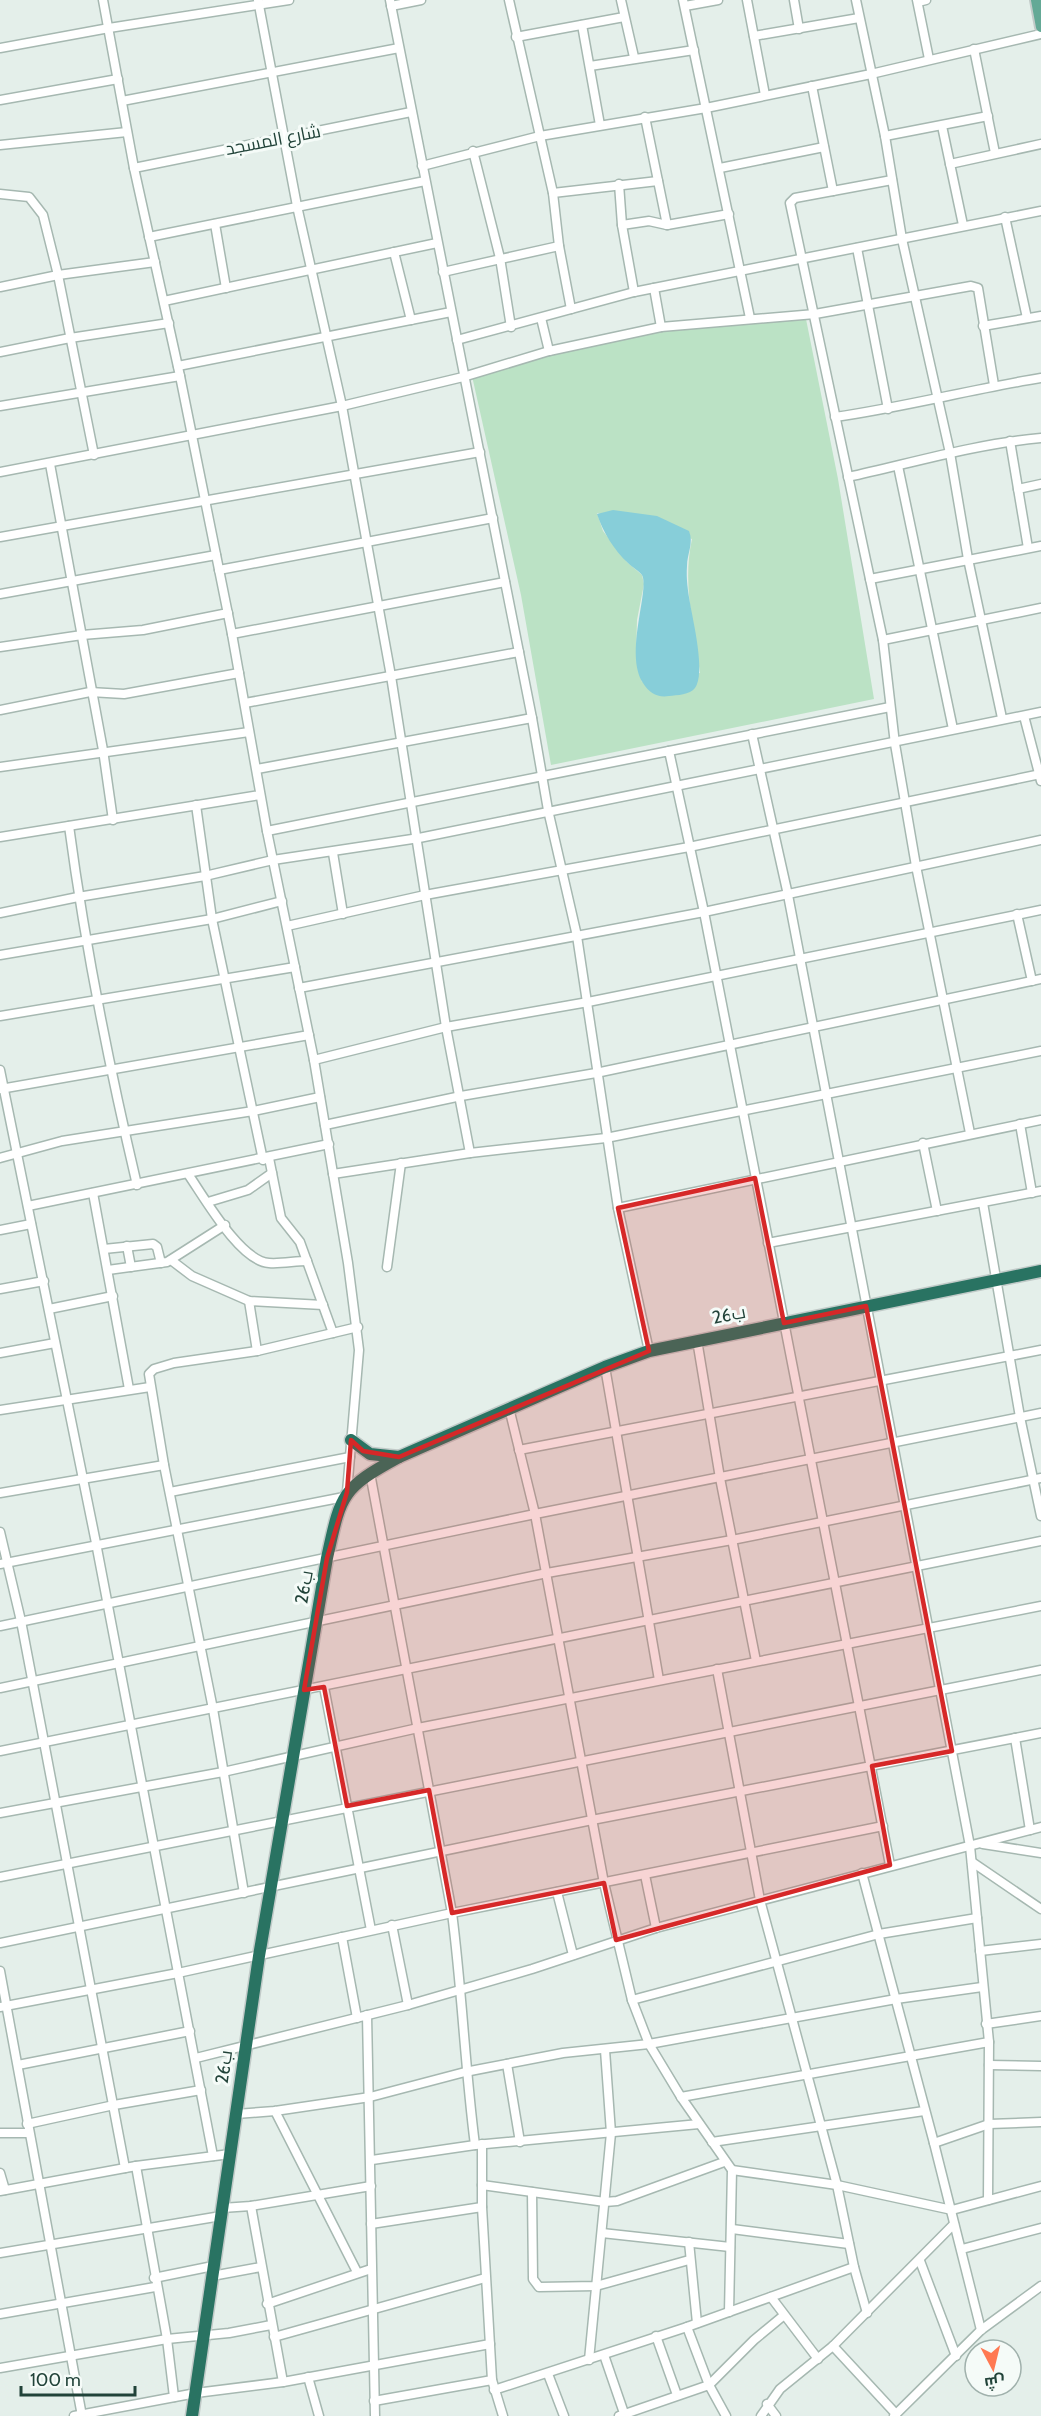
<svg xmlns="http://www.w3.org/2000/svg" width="1041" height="2416" font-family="Cabin,Cairo,sans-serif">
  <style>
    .green { fill: #bbe2c5; fill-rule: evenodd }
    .water { fill: #87ced9 }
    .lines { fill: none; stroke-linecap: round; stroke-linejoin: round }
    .minor-casing { stroke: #a6b8b1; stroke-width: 11 }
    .major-casing { stroke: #c1cac8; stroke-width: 14 }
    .highway-casing { stroke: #c1cac8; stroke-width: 15 }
    .minor { stroke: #fff; stroke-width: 8 }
    .major { stroke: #64a996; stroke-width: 10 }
    .highway { stroke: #297362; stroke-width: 12 }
    .marked { fill: #d62828; fill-opacity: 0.2; stroke: #d62828; stroke-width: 4.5; stroke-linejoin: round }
    .labels { text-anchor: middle; stroke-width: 6; stroke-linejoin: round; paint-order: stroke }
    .street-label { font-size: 18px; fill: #214339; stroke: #f5fbf8 }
  </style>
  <rect width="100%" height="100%" fill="#e4efea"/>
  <!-- green -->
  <path class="green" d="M806,319l32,160 36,220 -323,66 -30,-170 -49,-219 88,-23 121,-25zM597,513l95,26c-10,45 2,89 8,134l-58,9 -6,-26 1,-36 7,-36 -2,-9 -15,-13 -24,-31z"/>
  <!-- water -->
  <path class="water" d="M613,510l44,6 32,15c5,12 -2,23 -2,35 -1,13 1,25 3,37 3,18 16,71 5,85 -5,7 -18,7 -26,8 -11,2 -20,-3 -26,-13 -19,-30 7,-93 -1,-108 -3,-4 -10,-8 -14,-12 -14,-13 -25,-31 -31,-49z"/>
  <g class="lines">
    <!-- minor casing -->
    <g class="minor-casing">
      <g id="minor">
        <path d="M103,0l31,168 46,208 52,258 35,197 47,229 34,203 11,87 -12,142"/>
        <path d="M258,0l39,206 45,200 49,270 55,351 24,126"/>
        <path d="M390,0l142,718 16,92 29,126 41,272 31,143"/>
        <path d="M509,0l44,193 6,53 12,63"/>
        <path d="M621,0l13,57"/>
        <path d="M683,0l67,318"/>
        <path d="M747,0l18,95"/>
        <path d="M794,0l5,29"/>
        <path d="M856,0l29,136 17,103 48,214 18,106 34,159"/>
        <path d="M917,0l12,59"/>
        <path d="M918,2l8,-2"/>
        <path d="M391,6l30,-6"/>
        <path d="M685,6l33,-6"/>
        <path d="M582,25l18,100"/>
        <path d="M754,36l105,-18"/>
        <path d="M516,37l108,-20"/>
        <path d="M0,48l109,-20 180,-28"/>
        <path d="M974,49l21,104"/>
        <path d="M590,66l104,-16"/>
        <path d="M812,86l21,105"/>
        <path d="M0,100l118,-21"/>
        <path d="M122,101l277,-53"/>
        <path d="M645,117l22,108"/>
        <path d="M942,126l21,99"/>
        <path d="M885,136l103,-20"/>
        <path d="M0,145l127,-13"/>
        <path d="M473,151l27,107 11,69"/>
        <path d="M950,164l91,-20"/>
        <path d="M422,166l118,-30 166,-28 165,-34 170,-40"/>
        <path d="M134,168l277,-56"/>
        <path d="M720,168l104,-21"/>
        <path d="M892,180l-97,18 -5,5 93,437 12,104 21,122 54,267"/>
        <path d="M619,184l3,41 12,67"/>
        <path d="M553,193l105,-12"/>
        <path d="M0,194l29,3 14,18 15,60 36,180"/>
        <path d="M1005,217l22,101"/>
        <path d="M215,224l11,64"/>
        <path d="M622,225l27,-4 18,4 62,-11"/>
        <path d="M149,237l276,-56"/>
        <path d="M857,248l31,161"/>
        <path d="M394,252l17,68"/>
        <path d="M443,272l116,-26"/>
        <path d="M0,287l58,-12 97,-13"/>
        <path d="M654,288l7,39"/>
        <path d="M164,301l273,-58"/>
        <path d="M541,318l8,33"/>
        <path d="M983,326l58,-10"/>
        <path d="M457,340l177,-48 407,-81"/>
        <path d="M0,352l70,-14 99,-15"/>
        <path d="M178,366l273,-54"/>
        <path d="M0,406l180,-30"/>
        <path d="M835,417c70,-10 137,-28 206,-39"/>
        <path d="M1010,441l18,107"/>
        <path d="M50,464l53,286 10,70"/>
        <path d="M898,466l55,263"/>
        <path d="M0,472l342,-66 121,-29 86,-26 112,-24 154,-13 156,-28 7,2 16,97"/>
        <path d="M848,477c64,-14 127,-33 193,-39"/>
        <path d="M1018,489l23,-5"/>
        <path d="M0,537l480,-85"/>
        <path d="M219,570l274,-52"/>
        <path d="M870,579l171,-33"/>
        <path d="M0,594l216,-39"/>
        <path d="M232,634l273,-52"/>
        <path d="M883,640l158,-32"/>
        <path d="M0,647l82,-12 61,-5 85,-17"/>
        <path d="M245,703l274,-51"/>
        <path d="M0,710l90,-18 34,2 115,-21"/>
        <path d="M1024,716l17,65"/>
        <path d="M752,734l36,161 182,951 19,196 -1,158"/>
        <path d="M669,751l221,-44"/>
        <path d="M0,767l249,-35"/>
        <path d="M257,769l275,-51"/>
        <path d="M196,805l16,114 51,241"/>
        <path d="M69,826c16,120 40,240 68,359"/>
        <path d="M267,831l402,-80 35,161 186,953"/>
        <path d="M0,837l260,-42"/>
        <path d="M333,853l10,61"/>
        <path d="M0,913l78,-16 127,-21 68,-16 146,-22 622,-126"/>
        <path d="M1017,914l15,67"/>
        <path d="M287,926l138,-31 264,-48 352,-73"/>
        <path d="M0,955l212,-36 70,-18"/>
        <path d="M299,988l405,-76 337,-72"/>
        <path d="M0,1016l295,-49"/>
        <path d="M314,1060l132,-33 142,-25 453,-92"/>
        <path d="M0,1070l96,473 117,613"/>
        <path d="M0,1089l309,-54"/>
        <path d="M1020,1124l12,69"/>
        <path d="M325,1125l136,-29 135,-23 445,-94"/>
        <path d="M923,1143l14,68"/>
        <path d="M0,1158l62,-17 191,-30 67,-14"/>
        <path d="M269,1158l12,60 19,24 33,91"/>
        <path d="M188,1174c16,23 52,87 81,89 12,1 26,-2 38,-2"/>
        <path d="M333,1174l137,-21 136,-15 435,-87"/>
        <path d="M93,1193l36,196"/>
        <path d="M208,1202l40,-12 24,-17"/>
        <path d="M983,1203l37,214 21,99"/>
        <path d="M28,1206l301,-62"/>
        <path d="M618,1208l423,-88"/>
        <path d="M0,1230l31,-6"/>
        <path d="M768,1243l273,-52"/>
        <path d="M127,1246l4,21"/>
        <path d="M104,1249l49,-5 4,3 4,16"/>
        <path d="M171,1260l21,16 57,25 74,4"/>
        <path d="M387,1267l14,-104"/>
        <path d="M108,1270l59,-8 58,-37"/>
        <path d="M0,1289l44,-8"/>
        <path d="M249,1301l8,50"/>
        <path d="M49,1309l64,-13"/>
        <path d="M697,1340l23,138 36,183"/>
        <path d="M0,1353l55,-10"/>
        <path d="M605,1367l54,313"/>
        <path d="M509,1408l26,106 69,369 28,117 17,44 32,53 51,73 -3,142"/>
        <path d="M0,1410l150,-23"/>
        <path d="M519,1450l522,-100"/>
        <path d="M370,1473l82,440c10,77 13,155 23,232"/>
        <path d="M170,1492l180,-35"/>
        <path d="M0,1493l164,-28"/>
        <path d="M0,1532l21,89 104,547"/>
        <path d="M0,1564l344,-67"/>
        <path d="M0,1626l535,-112 506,-101"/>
        <path d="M717,1669l43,231 77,285 17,82 13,46"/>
        <path d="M324,1687l47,243"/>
        <path d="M0,1688l547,-115 185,-33 309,-62"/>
        <path d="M1015,1738l15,92"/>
        <path d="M0,1751l1041,-210"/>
        <path d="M0,1813l223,-41 195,-44 623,-122"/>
        <path d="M983,1844l58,9"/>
        <path d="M972,1862l69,47"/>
        <path d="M862,1873l72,270 47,187"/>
        <path d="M645,1875l11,53"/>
        <path d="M0,1877l1041,-207"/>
        <path d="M557,1892l16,63"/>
        <path d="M244,1893l-31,-184 -49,-244 -15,-91 5,-5 20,-6 83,-12 101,-24"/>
        <path d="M392,1925l16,80"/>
        <path d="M342,1937l15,81"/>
        <path d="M0,1943l592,-123 449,-87"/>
        <path d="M980,1951l61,-7"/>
        <path d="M0,1971l82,445"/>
        <path d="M632,2000l247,-66 98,-16"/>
        <path d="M0,2007l178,-34 274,-60 431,-87"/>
        <path d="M367,2015l8,401"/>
        <path d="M986,2024l55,-8"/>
        <path d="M196,2058l212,-53 124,-36 124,-41 385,-101"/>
        <path d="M507,2064l13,78"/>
        <path d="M18,2065l172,-34"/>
        <path d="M989,2065l52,1"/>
        <path d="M681,2097l308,-55"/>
        <path d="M275,2111l82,161"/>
        <path d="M236,2114l39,-3 95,-14 95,-25 98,-19 86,-9 247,-45 86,-12"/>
        <path d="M27,2124l87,-19 87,-15"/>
        <path d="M0,2133h28"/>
        <path d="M712,2142l212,-31"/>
        <path d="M934,2143l55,-19 52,-2"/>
        <path d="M482,2144v63l10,173 11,36"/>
        <path d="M372,2160l103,-15 224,-21"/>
        <path d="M136,2166l31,173 7,58"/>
        <path d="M732,2170l105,15 115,25 89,-24"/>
        <path d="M0,2173l5,17"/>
        <path d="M482,2185l123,17 12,-1 107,-39"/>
        <path d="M0,2191l136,-25 94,-12"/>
        <path d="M532,2192l1,87 6,8 57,-1 93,-26"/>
        <path d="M251,2206l32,176"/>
        <path d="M222,2208l29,-2 120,-20"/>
        <path d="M371,2224l111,-17"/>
        <path d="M732,2229l117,15"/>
        <path d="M602,2233l128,14"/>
        <path d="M689,2242l8,81"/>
        <path d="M962,2249l79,-21"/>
        <path d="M0,2253l221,-37"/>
        <path d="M920,2261l36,95"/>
        <path d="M212,2276l49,-9"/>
        <path d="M154,2278l59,-12"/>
        <path d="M771,2297l47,62"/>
        <path d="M267,2304l104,-35"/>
        <path d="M0,2314l155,-27"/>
        <path d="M687,2327l22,58 17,31"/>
        <path d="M656,2336l21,59"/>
        <path d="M274,2337l211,-59"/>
        <path d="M833,2346l63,68"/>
        <path d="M604,2355l21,61"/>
        <path d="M589,2360l22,-227 -6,-83"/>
        <path d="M0,2368l167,-29 62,-6 42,-8"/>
        <path d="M548,2374l16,42"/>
        <path d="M308,2377l11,39"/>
        <path d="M494,2390l193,-63 167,-60"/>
        <path d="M374,2401l118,-21"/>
        <path d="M767,2404l9,12"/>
        <path d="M74,2416l122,-23 87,-11 207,-38"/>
        <path d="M619,2416l90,-31 45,-45 29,-24"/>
        <path d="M761,2416l19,-27 53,-43 121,-122"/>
        <path d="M894,2416l87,-86 60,-44"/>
      </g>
    </g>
    <!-- major casing -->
    <g class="major-casing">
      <path id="major" d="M1036,0l5,27"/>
    </g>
    <!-- highway casing -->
    <g class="highway-casing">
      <g id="highway">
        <path d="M351,1440l19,14 29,3"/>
        <path d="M192,2416l67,-460 68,-398c14,-63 13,-69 72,-101l206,-90 44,-16 392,-80"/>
      </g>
    </g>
    <!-- minor -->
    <use href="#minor" class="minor"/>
    <!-- major -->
    <use href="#major" class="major"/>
    <!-- highway -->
    <use href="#highway" class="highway"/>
  </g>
  <!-- marked area -->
  <path class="marked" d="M755,1178l29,145 82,-17 86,445 -80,15 18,99 -274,75 -12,-57 -152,30 -23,-123 -82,16 -23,-119 -20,3 23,-132 20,-66 4,-52 12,11 36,6 250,-106 -31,-143z"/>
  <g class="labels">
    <!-- street labels -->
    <g class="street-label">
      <text transform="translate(273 140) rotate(-11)" y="6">شارع المسجد</text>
      <text transform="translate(729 1315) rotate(-11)" y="6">26ب</text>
      <text transform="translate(304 1587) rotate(-80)" y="6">26ب</text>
      <text transform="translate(224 2067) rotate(-82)" y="6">26ب</text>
    </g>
  </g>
  <!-- north arrow -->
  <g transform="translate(993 2368) rotate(173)"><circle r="28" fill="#f5fbf8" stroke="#a0b1ac" stroke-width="1.5"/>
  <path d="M0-4.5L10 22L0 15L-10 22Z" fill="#ff7952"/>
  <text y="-9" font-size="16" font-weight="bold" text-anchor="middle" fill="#214339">ش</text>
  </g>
  <!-- scale -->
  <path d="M21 2386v9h114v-9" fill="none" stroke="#214339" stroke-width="3"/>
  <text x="30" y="2386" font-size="18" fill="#214339" stroke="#f5fbf8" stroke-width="4.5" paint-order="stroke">100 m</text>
</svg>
